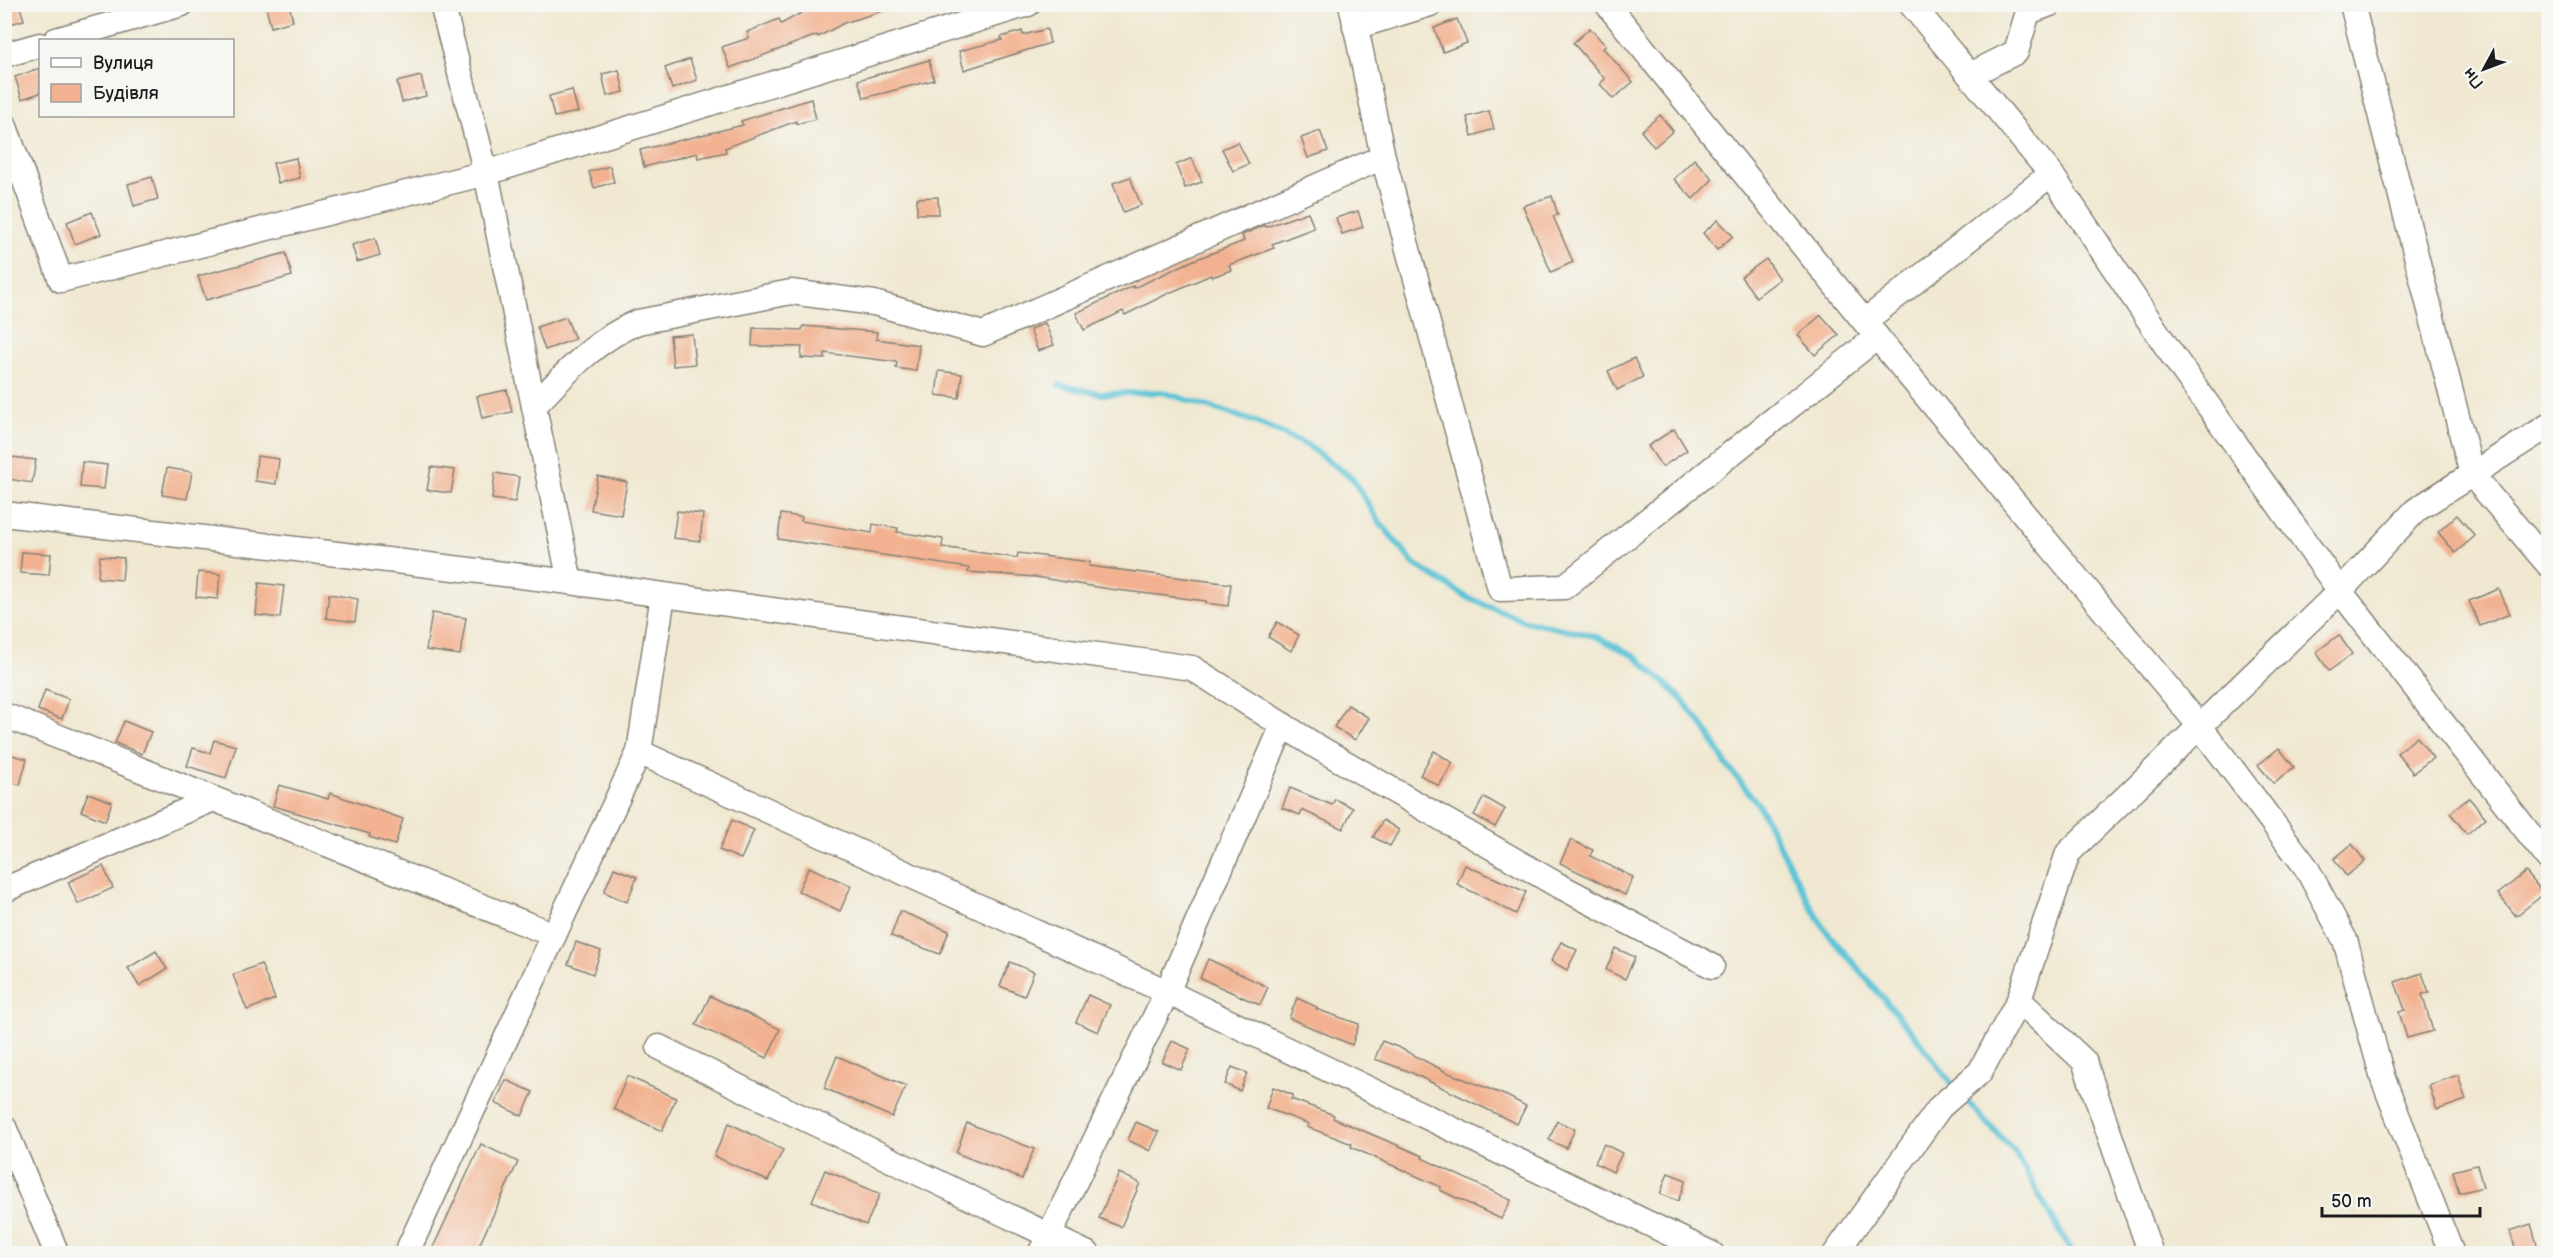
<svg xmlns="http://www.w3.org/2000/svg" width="2553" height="1258" font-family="'Balsamiq Sans',sans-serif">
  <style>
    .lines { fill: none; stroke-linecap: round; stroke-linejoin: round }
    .stream { stroke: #5ac3d5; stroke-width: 6 }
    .building { fill: #f2b291 }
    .street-casing { stroke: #868276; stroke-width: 27 }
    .street { stroke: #fff; stroke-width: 24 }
  </style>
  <rect width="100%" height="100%" fill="#f6f6f2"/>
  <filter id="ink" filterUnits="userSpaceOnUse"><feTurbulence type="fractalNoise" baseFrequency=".0167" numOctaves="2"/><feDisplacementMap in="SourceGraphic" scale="12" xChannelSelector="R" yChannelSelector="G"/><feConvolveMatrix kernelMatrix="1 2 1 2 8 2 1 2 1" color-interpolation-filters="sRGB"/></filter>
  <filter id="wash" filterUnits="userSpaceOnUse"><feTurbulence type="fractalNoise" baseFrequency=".008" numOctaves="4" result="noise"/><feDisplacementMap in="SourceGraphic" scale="24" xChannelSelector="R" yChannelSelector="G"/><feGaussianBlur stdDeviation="1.35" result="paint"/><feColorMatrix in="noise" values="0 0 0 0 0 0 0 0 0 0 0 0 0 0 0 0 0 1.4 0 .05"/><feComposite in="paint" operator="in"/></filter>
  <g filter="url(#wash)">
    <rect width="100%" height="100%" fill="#f0e8d1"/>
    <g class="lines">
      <!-- stream -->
      <g class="stream">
        <path d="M1059,385l43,9 60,-2 94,30 51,23 45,33 26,42 36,44 54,34 57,23 70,15 40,20 45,41 26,33 20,34 32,40 55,106 14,22 90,106 37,49"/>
        <path d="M1961,1095l53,56 59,103"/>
      </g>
    </g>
    <g id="blocks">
      <!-- building -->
      <g class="building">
        <path d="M4,4h15l5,16 -20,6z"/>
        <path d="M265,4h24l4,17 -22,6z"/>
        <path d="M818,4h73l1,4 -48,15 -26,14 -1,-2 -87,33 -8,-21 27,-9 -2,-6 32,-13 2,5z"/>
        <path d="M1457,19l10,24 -24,9 -9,-24z"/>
        <path d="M1590,28l16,18 -3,2 30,34 -20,17 -13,-15 5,-5 -32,-36z"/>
        <path d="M1047,29l3,14 -86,27 -5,-19 43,-11 -1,-3 21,-6 1,4z"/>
        <path d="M690,59l7,21 -25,9 -7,-21z"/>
        <path d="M929,60l5,20 -70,18 -6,-18z"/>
        <path d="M40,68v25l-18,6 -7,-22z"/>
        <path d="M619,70l5,22 -17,4 -5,-22z"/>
        <path d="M421,76l5,20 -24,6 -5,-20z"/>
        <path d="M572,90l6,22 -24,5 -5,-21z"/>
        <path d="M811,99l5,20 -20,5v-3l-71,27 1,4 -28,6 -1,-5 -53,14 -4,-17 103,-25 -2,-4z"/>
        <path d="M1489,111l5,18 -22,7 -5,-19z"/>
        <path d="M1660,115l13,16 -19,16 -13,-16z"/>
        <path d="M1320,131l8,20 -20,7 -7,-20z"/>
        <path d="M1238,142l11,22 -16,7 -11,-22z"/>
        <path d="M296,158l4,20 -22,5 -5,-20z"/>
        <path d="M1192,158l10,24 -17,6 -9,-23z"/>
        <path d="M1694,159l19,20 -20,20 -19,-20z"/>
        <path d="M610,166l4,16 -20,6 -5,-16z"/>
        <path d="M152,177l6,22 -24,7 -6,-22z"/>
        <path d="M1130,177l11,28 -18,7 -10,-29z"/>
        <path d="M1552,196l6,19 -5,1 20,46 -22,10 -28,-66z"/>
        <path d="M938,197l1,17h-22v-16z"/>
        <path d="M1358,211l5,16 -21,7 -6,-16z"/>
        <path d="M92,212l9,22 -26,10 -8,-22z"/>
        <path d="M1308,212l6,16 -42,16 2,4 -45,17 2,5 -19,7 -1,-2 -42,18 -44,22 -2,-4 -39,19 -8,-17 57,-27 1,2 60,-28 50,-19 -2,-6 23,-10 1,2z"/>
        <path d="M1718,220l15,16 -16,14 -14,-17z"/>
        <path d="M375,238l5,17 -23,7 -5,-17z"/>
        <path d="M286,253l6,23 -86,24 -8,-24z"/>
        <path d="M1766,259l14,20 -24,18 -15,-20z"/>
        <path d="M1821,315l18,20 -24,20 -17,-20z"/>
        <path d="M566,317l9,22 -30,11 -8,-23z"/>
        <path d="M1045,323l9,22 -16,6 -8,-21z"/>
        <path d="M803,326l74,6 -1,7 43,6 -3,26 -20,-3 1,-6 -72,-9v6l-24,-1 1,-11 -50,-1 1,-18 49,2z"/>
        <path d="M692,334l3,30 -22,2 -3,-30z"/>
        <path d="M1634,358l9,19 -26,13 -9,-19z"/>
        <path d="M939,371l23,3 -3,24 -23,-3z"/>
        <path d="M507,390l5,22 -30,6 -5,-22z"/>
        <path d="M1674,429l13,21 -25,17 -14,-21z"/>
        <path d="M257,456l22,3 -3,25 -21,-3z"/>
        <path d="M12,457l24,3 -4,23 -24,-4z"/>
        <path d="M82,462l25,3 -3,24 -24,-2z"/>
        <path d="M431,467l24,3 -4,23 -24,-3z"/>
        <path d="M167,468l25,4 -5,27 -25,-4z"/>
        <path d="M495,473l24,4 -4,25 -23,-3z"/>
        <path d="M598,476l29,6 -6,33 -30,-5z"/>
        <path d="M677,511l26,3 -3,27 -27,-3z"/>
        <path d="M781,514l21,3 -1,4 71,12 1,-9 25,4 -1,4 46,7 -1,8 75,11 1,-5 72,9 -1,4 142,18 -3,22 -22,-3v-2l-97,-12 -74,-12 -67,-5 1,-4 -191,-29z"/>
        <path d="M2457,515l18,21 -20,17 -17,-21z"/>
        <path d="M22,552l29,2 -2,21 -29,-2z"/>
        <path d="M100,556l24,2 -2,22 -24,-2z"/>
        <path d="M198,572l22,2 -2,25 -22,-2z"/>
        <path d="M259,583l25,3 -4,32 -24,-3z"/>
        <path d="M2499,589l11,25 -30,12 -11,-25z"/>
        <path d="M329,594l29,5 -3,23 -29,-4z"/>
        <path d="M432,613l34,5 -6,37 -34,-5z"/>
        <path d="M1277,622l22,13 -8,16 -23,-14z"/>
        <path d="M2339,635l13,19 -23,17 -13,-19z"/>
        <path d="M45,690l24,9 -7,20 -24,-9z"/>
        <path d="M1348,705l21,13 -14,22 -21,-13z"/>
        <path d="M124,721l27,11 -9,22 -27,-11z"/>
        <path d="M2417,737l16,21 -20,15 -16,-20z"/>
        <path d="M214,740l22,6 -10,32 -39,-12 6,-18 17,5z"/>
        <path d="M2279,748l15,19 -20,17 -16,-19z"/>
        <path d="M1434,751l19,12 -14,23 -19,-11z"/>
        <path d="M4,753l23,6 -7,26 -16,-5z"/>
        <path d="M279,785l49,14 2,-6 73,26 -8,26 -26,-8 1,-3 -97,-28z"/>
        <path d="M1290,788l42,17 3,-6 18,9 -10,21 -41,-19 -2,5 -18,-7z"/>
        <path d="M88,793l24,9 -7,19 -24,-10z"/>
        <path d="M1484,797l21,12 -10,18 -21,-12z"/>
        <path d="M2469,798l17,20 -19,16 -17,-21z"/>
        <path d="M732,820l22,10 -13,29 -22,-9z"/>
        <path d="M1383,820l16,10 -9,16 -17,-9z"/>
        <path d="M1571,840l22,10 -3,6 43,21 -8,18 -65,-32z"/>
        <path d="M2352,844l13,17 -19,15 -12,-17z"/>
        <path d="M1465,865l61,27 -10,22 -59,-30z"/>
        <path d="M103,866l10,22 -35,16 -10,-22z"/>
        <path d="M809,867l42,19 -11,25 -42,-20z"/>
        <path d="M614,868l23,9 -10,25 -23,-10z"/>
        <path d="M2526,872l18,22 -28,22 -18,-22z"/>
        <path d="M900,911l49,20 -9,23 -49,-18z"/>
        <path d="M576,942l25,9 -8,23 -25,-10z"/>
        <path d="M1561,942l16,8 -10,20 -16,-9z"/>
        <path d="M1615,948l20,9 -10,22 -19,-9z"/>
        <path d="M156,951l11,18 -28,17 -11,-18z"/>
        <path d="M1208,959l60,28 -8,18 -60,-27z"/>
        <path d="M1010,962l24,10 -10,24 -24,-10z"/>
        <path d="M261,964l14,35 -28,11 -14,-35z"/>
        <path d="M2422,973l7,19 -7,2 11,37 -26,7 -8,-26 6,-2 -10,-28z"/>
        <path d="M1088,995l22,10 -12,27 -22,-10z"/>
        <path d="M710,996l70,33 -13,29 -71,-33z"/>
        <path d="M1297,998l20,9 -1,2 43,15 -7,21 -63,-27z"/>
        <path d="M1172,1041l18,8 -9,21 -19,-8z"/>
        <path d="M1382,1041l18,7 46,24 61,24 19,10 -9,18 -109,-53 -33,-12z"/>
        <path d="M837,1056l69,30 -14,31 -68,-29z"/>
        <path d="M1232,1067l15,6 -7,18 -15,-7z"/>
        <path d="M2458,1075l8,25 -29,10 -8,-25z"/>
        <path d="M627,1076l49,22 -14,33 -48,-22z"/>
        <path d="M506,1080l27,12 -11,24 -27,-13z"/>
        <path d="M1273,1087l20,8 -2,4 43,16 -1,3 90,38 -1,2 89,42 -10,19 -61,-29 1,-3 -90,-40 1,-3 -45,-17 2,-3 -43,-16z"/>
        <path d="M1557,1121l18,8 -9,19 -17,-8z"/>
        <path d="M1136,1122l23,10 -9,19 -22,-11z"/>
        <path d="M729,1123l54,27 -15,31 -54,-25z"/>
        <path d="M967,1123l67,26 -12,30 -66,-26z"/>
        <path d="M481,1144l37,18 -43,92h-45z"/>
        <path d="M1604,1144l18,9 -9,19 -18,-9z"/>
        <path d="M2477,1165l6,22 -24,6 -6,-22z"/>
        <path d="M825,1170l55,24 -14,31 -54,-24z"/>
        <path d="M1119,1173l21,10 -19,44 -22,-9z"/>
        <path d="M1668,1173l18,7 -8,21 -18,-7z"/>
        <path d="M2531,1224l7,24 -21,6 -7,-23z"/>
      </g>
    </g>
  </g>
  <g filter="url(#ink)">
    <use href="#blocks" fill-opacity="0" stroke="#868276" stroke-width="1.5"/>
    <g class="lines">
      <!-- street casing -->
      <g class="street-casing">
        <g id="street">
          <path d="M442,4l44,169 84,409"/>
          <path d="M1351,4l32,153 117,432 64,-2 313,-250"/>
          <path d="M1607,4l270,333 322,388 107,142 39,73 38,139 69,175"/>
          <path d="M1911,4l140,170 122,182 167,235 208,267"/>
          <path d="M2352,4l120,471 76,89"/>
          <path d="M2028,12l22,-8"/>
          <path d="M1355,27l75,-23"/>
          <path d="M56,40l126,-36"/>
          <path d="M4,55l36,-10"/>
          <path d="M1970,75l46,-23 12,-40 -2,-8"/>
          <path d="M4,124l57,156 425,-107 542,-169"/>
          <path d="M1865,321l186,-147"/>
          <path d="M534,406c31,-32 62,-67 104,-84l153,-30 83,11 109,31 400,-177"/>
          <path d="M4,514l566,68 622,86 124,78 238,137 158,83"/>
          <path d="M4,715l550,220"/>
          <path d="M639,752l528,240 545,262"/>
          <path d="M4,890l209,-91"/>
          <path d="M2019,1000l65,61 67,193"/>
          <path d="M659,1047l92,46 337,161"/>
          <path d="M4,1127l53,127"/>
          <path d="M406,1254l233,-502 24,-157"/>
          <path d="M1040,1254l127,-262 116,-267"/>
          <path d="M1835,1254l105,-147 40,-35 39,-72 49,-147 272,-262 76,-81 132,-84"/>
        </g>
      </g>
      <!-- street -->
      <use href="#street" class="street"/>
    </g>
  </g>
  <!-- margin -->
  <rect width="2553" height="1258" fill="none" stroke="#f6f6f2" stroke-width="24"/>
  <!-- legend -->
  <rect x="39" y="39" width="195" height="78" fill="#f6f6f2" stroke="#9f9f9c" stroke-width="1.5"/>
  <rect x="51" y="58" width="30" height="9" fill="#ffffff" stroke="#9f9f9c" stroke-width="1.5"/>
  <text x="93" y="69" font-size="18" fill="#1c1c1c">Вулиця</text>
  <rect x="51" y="84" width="30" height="18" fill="#f2b291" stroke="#9f9f9c" stroke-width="1.5"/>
  <text x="93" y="99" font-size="18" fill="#1c1c1c">Будівля</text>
  <!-- north arrow -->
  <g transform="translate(2484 69) rotate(229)" stroke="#f6f6f2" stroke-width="4.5" paint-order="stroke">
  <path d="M0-4.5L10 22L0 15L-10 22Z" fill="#1c1c1c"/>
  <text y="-9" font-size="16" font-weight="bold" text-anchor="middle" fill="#1c1c1c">Пн</text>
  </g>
  <!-- scale -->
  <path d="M2322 1207v9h158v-9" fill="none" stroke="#1c1c1c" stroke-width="3"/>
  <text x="2331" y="1207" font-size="18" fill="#1c1c1c" stroke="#f6f6f2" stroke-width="4.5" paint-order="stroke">50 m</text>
</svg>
